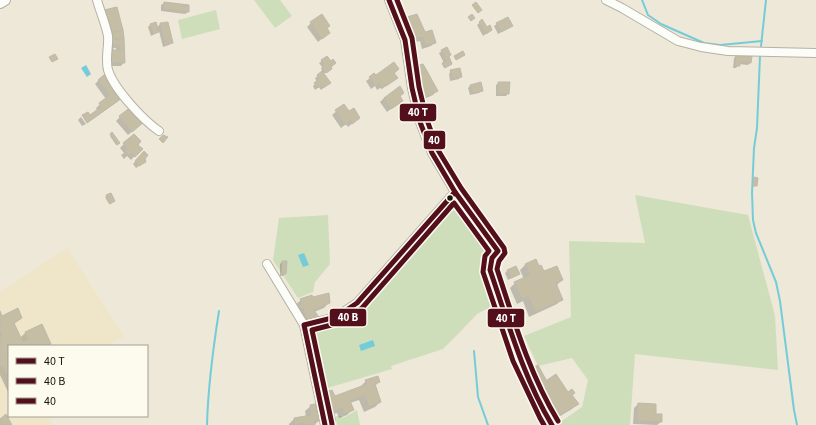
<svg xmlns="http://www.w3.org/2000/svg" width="816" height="425" font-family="'Source Sans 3',sans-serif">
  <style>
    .built { fill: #efe6ca }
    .green { fill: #cfdeba }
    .water { fill: #75ccd9 }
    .shadow { fill: #0003; fill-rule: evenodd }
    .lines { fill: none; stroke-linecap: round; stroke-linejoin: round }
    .stream { stroke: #75ccd9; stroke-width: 2 }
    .building { fill: #c5bea5; stroke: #bdb9ad; fill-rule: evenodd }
    .minor-casing { stroke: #b5b2a4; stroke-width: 10 }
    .tertiary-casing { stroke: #b5b2a4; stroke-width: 12 }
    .minor { stroke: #fcfcf9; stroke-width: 8 }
    .tertiary { stroke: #fcfcf9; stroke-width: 10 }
    .bus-1-casing { stroke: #fdfaee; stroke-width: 8 }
    .bus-2-casing { stroke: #fdfaee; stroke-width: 8 }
    .bus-3-casing { stroke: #fdfaee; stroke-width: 8 }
    .bus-1 { stroke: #540f1d; stroke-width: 5 }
    .bus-2 { stroke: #540f1d; stroke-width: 5 }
    .bus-3 { stroke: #540f1d; stroke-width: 5 }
    .bus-dot { fill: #18150a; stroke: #fdfaee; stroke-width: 1.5 }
    .line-badge { stroke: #fdfaee; stroke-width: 1.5 }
    .badge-label { font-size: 11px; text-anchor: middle; font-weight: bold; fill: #fff }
  </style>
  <rect width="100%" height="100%" fill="#ede8d7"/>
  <!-- built -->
  <path class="built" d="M67,248l57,88 -17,10h-98v70h40l4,9h-53v-133z"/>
  <!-- green -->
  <g class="green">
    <path d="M254,0h26l12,16 -17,12z"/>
    <path d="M216,10l4,19 -38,10 -4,-19z"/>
    <path d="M635,195l113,20 27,101 3,54 -143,-16 -5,71h-70l-1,-2 23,-16 6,-27 -16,-22 -34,8 -14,-30 47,-19 -2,-76 76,2z"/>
    <path d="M454,200l17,21 24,30 -6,8 9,44 -21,11 -18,19 -16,16 -52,17 1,3 -68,20 -10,-59 37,-10z"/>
    <path d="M328,215l2,49 -15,18 -2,10 -15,6 -25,-38 6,-42z"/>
    <path d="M357,410l3,15h-23l-1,-9h6l1,2z"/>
  </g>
  <!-- water -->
  <g class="water">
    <path d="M86,65l5,9 -4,3 -6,-9z"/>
    <path d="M304,253l5,12 -6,2 -5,-12z"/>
    <path d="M373,340l2,6 -14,5 -2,-6z"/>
  </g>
  <!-- shadow -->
  <g class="shadow">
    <path d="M164,3l24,9 -3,2 -24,-3v-6z"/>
    <path d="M116,8l8,54 -3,4h-16zM112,48h4v3h-3z"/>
    <path d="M407,18l28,24 -4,4 -9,3 -2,-8 -16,4 -3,-15 4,-4 -1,-4z"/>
    <path d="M482,21l5,7 4,2 -8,6 -6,-11z"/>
    <path d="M155,23l2,5 3,-4 12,18 -3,3 -6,2 -4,-16 -4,3 -4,2 -3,-9 2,-2z"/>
    <path d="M311,23l15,6 3,4 -11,9 -11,-15z"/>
    <path d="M497,24l15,2 -3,2 -11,6 -4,-8z"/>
    <path d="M442,51l6,6 3,7 -7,4 -2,-4 2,-1 -5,-10z"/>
    <path d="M736,56l14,7 -2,2 -9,-1 -3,4h-3l1,-10z"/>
    <path d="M322,61l10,4 -4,6 -5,3 4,11 -6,5 -2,-3 -4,3 -2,-4 4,-4 -2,-4 7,-5 -1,-1 1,-2 -1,-1 1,-2 -3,-4z"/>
    <path d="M416,67l20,24 -3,4 -11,5 -7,-14 2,-3 -2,-3 1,-1 -3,-10z"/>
    <path d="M398,69l-4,5 -1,7 -11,8 -2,-1 -3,2 -2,-4 -4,3 -5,-8 4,-3z"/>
    <path d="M451,71l10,5 -2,3 -9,2 -1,-7z"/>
    <path d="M99,80l21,18 -3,4 -30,21 2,-7 8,-6 -1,-2 10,-9 -11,-15z"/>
    <path d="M499,83l9,10 -2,3h-10v-11z"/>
    <path d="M471,85l11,6 -3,2 -9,2 -2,-7z"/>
    <path d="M400,88l3,5 -4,4 3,4 -15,11 -7,-10 4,-4z"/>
    <path d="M344,105l5,8 10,5 -11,9 -2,-3 -5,4 -9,-13z"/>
    <path d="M81,117l5,7 -4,2 -4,-6z"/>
    <path d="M120,117l19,9 -11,9 -12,-14z"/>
    <path d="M112,134l6,9 -2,2 -6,-9z"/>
    <path d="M124,144l12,1 5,4 -10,11 -4,-4 -3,3 -3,-4 3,-2 -4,-5z"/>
    <path d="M144,152l-2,12 -6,4 -3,-4z"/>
    <path d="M110,194l3,8 -4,2 -4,-7z"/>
    <path d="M536,261l3,7 5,5 18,7 -6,6 6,13 -5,5 -28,13 -6,-16 -6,3 -7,-16 5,-5 9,-4 -4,-9 5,-5z"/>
    <path d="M282,262l3,11 -2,3h-3v-12z"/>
    <path d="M515,267l3,7 -2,2 -8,4 -3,-7 2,-2z"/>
    <path d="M312,298l17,4 -5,6 -10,4 4,7 -15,6 -8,-20 6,-5z"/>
    <path d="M496,309h2l1,3 -3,1z"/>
    <path d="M0,313l2,4 19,1 -8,7 7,13 5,-5 25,10 -3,3h-38v48l-9,-19z"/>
    <path d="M538,366l8,16 9,-6 12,18 4,2 6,8 -5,5 -25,15 -7,-28 4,-4 -1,-1 -8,5 -6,-23 3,-4z"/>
    <path d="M366,381l13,1 -4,4 5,16 -5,5 -11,5 -5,-12 -9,3 2,7 -5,5 -8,3 -2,-5 -4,1 2,7 -6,4h-4l-1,-4 6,-5 -9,3 -7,6h-25v-1l5,-5 12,-2 -1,-6 6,-5 9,-2 2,-6 5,-5 7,4 27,-9v-2z"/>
    <path d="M638,404l17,1v10l6,7 -4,3 -24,-1 1,-16z"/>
  </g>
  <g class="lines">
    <!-- stream -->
    <g class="stream">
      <path d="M642,0l6,15 13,9 43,19 16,2 42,-4"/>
      <path d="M761,46l5,-46"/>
      <path d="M760,56l-3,72 -3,20 -2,45 1,27 3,13 20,49 4,19 14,109 3,15"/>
      <path d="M474,351l4,46 10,28"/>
      <path d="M207,425c1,-39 6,-76 12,-114"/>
    </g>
  </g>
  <!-- building -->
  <g class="building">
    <path d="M164,2l25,3v7l-26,-3z"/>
    <path d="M476,2l6,8 -4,3 -6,-8z"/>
    <path d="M117,7l6,23 -13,3 -6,-23z"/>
    <path d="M322,14l8,12 -3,2 3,5 -8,6 -12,-17z"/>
    <path d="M417,14l8,18 7,-2 4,13 -10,3 -3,-9 -15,4 -4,-15 5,-2 -2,-7z"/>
    <path d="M472,14l3,4 -4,3 -3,-4z"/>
    <path d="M508,17l5,9 -12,6 -5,-9z"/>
    <path d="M482,19l5,8 3,-2 2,5 -6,4 -7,-12z"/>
    <path d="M156,22l3,10 -6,2 -3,-10z"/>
    <path d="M168,22l5,21 -8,2 -5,-22z"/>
    <path d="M123,30l1,8 -12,2 -2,-7z"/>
    <path d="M124,38l1,25 -16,-1v-20h3v-2zM113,45h6l1,5h-7z"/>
    <path d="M447,47l4,8 -2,1 1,3 -4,2 -5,-11z"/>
    <path d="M463,51l2,4 -9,5 -2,-4z"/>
    <path d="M55,54l3,5 -6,3 -3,-5z"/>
    <path d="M736,55l16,1 -1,7 -11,-1v4h-5z"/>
    <path d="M327,56l4,5 2,-2 3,4 -5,4 1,2 -6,4 -4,-5 2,-1 -1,-1 1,-1 -3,-5z"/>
    <path d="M450,59l2,5 -7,4 -3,-5z"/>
    <path d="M394,62l5,7 -5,4 4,5 -12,8 -1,-1 -4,2 -2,-4 -3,3 -7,-9 5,-4 2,2z"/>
    <path d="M423,64l4,7 -9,4 -3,-9z"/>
    <path d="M460,68l2,9 -9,2 -3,-9z"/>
    <path d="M322,71l9,12 -8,5 -2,-3 -3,3 -4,-5 5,-4 -2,-4z"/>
    <path d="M427,71l11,20 -12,6 -8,-16 2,-1 -2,-5z"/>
    <path d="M105,74l17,24 -35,25 -5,-8 6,-3 2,3 11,-8 -2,-4 11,-8 -12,-15z"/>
    <path d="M481,82l2,9 -11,2 -2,-8z"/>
    <path d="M498,82h12l-1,12h-11z"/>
    <path d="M400,86l4,7 -4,3 3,5 -12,8 -7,-11z"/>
    <path d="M344,104l5,7 5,-3 6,10 -8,6 -1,-3 -6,4 -10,-15z"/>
    <path d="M131,107l13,15 -12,10 -13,-16z"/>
    <path d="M112,132l8,11 -3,2 -7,-11z"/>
    <path d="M134,134l7,7 -3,4 5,4 -8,8 -4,-4 -3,3 -4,-5 3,-3 -4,-5z"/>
    <path d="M163,135l5,2 -5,6 -4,-4z"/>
    <path d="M144,151l4,4 -3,4 1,3 -7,4 -4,-5z"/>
    <path d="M754,177l4,1 -1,8h-4z"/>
    <path d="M111,193l4,8 -5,3 -4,-9z"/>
    <path d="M536,259l3,7 2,-1 3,6 13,-5 6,14 -7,3 7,17 -28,12 -7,-16 -6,3 -8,-17 16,-7 -5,-11z"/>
    <path d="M282,261h5l-1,13h-4z"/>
    <path d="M516,266l4,8 -9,4 -4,-8z"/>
    <path d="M329,293l1,10 -16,7 6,9 -12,2 -5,-13 -3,1 -1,-4 3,-1 -2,-5 12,-4 1,2z"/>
    <path d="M18,308l4,10 -8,5 9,19 5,-3 -3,-7 17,-8 9,20 -5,2h-37v33l-6,-13 -3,2v-31l2,-1 -2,-4v-21l2,5z"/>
    <path d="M538,365l12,22 -11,6 -7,-16 3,-3 -3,-6z"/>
    <path d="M556,374l12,18 4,-3 3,4 -3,2 7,9 -26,15 -5,-11 5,-4 -9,-14 6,-3 -3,-7z"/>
    <path d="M378,376l2,6 -5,2 6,18 -12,5 -4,-12 -15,6 4,9 -10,4 -2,-6 -13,5 -5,-15 4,-1 -2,-5 6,-2 3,6 32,-12 -2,-4z"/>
    <path d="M319,403l3,17 -8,1 1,4h-11v-2l-9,2 -1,-7 17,-3 -1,-10z"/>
    <path d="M638,403l18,1v10h6v8l-25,-1z"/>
    <path d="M6,414l6,11h-12v-6z"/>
    <path d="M334,414l2,7 -7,4 -3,-7z"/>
  </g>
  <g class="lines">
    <!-- minor casing -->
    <g class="minor-casing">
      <g id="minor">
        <path d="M97,0c3,11 9,25 11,36 1,11 -3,22 0,34 6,19 35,50 51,61"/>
        <path d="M389,0l16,40 7,48 8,34 12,31 23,39 43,59 -6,7 -2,12 30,89 26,56 6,10"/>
        <path d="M606,0l16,8 56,33 23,6 27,4 88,2"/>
        <path d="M267,264l37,61 21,100"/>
        <path d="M304,325l32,-8 21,-14 98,-111"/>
      </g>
    </g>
    <!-- tertiary casing -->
    <g class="tertiary-casing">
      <path id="tertiary" d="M0,3l5,-3"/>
    </g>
    <!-- minor -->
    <use href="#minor" class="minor"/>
    <!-- tertiary -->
    <use href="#tertiary" class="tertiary"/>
    <!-- bus-1 casing -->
    <g class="bus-1-casing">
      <g id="bus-1">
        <path d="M389,0l16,40 7,48 8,34 12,31 23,39 43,59 -6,7 -2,12c18,52 33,107 62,155"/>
        <path d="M325,425l-21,-100 32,-8 21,-14 98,-111"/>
      </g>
    </g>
    <!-- bus-2 casing -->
    <g class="bus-2-casing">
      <path id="bus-2" d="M332,424l-20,-94 27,-7 23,-15 92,-105 35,48 -4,5 -2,16 30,89 27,57 4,7"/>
    </g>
    <!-- bus-3 casing -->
    <g class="bus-3-casing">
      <path id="bus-3" d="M397,0l15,38 7,49 8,33 11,30 23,38 43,60 1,5 -6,8 -2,8c17,52 33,106 61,152"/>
    </g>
    <!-- bus-1 -->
    <use href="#bus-1" class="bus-1"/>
    <!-- bus-2 -->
    <use href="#bus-2" class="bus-2"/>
    <!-- bus-3 -->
    <use href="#bus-3" class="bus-3"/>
  </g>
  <!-- markers -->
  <circle class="bus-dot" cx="450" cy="198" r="3.5"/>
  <g class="line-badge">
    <rect x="399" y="103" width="38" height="19" rx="4" fill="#540f1d"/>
    <rect x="423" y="130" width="23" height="20" rx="4" fill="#540f1d"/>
    <rect x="329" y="308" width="38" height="19" rx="4" fill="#540f1d"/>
    <rect x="487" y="308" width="38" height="20" rx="4" fill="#540f1d"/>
  </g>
  <g class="badge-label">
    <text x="418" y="116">40 T</text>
    <text x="434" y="144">40</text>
    <text x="348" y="321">40 B</text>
    <text x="506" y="322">40 T</text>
  </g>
  <!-- legend -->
  <rect x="8" y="345" width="140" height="72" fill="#fdfaee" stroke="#a19e93"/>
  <rect x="16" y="358" width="20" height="6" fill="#540f1d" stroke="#a19e93"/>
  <text x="44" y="365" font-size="12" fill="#18150a">40 T</text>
  <rect x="16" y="378" width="20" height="6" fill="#540f1d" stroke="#a19e93"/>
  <text x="44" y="385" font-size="12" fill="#18150a">40 B</text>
  <rect x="16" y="398" width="20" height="6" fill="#540f1d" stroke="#a19e93"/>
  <text x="44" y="405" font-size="12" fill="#18150a">40</text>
</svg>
